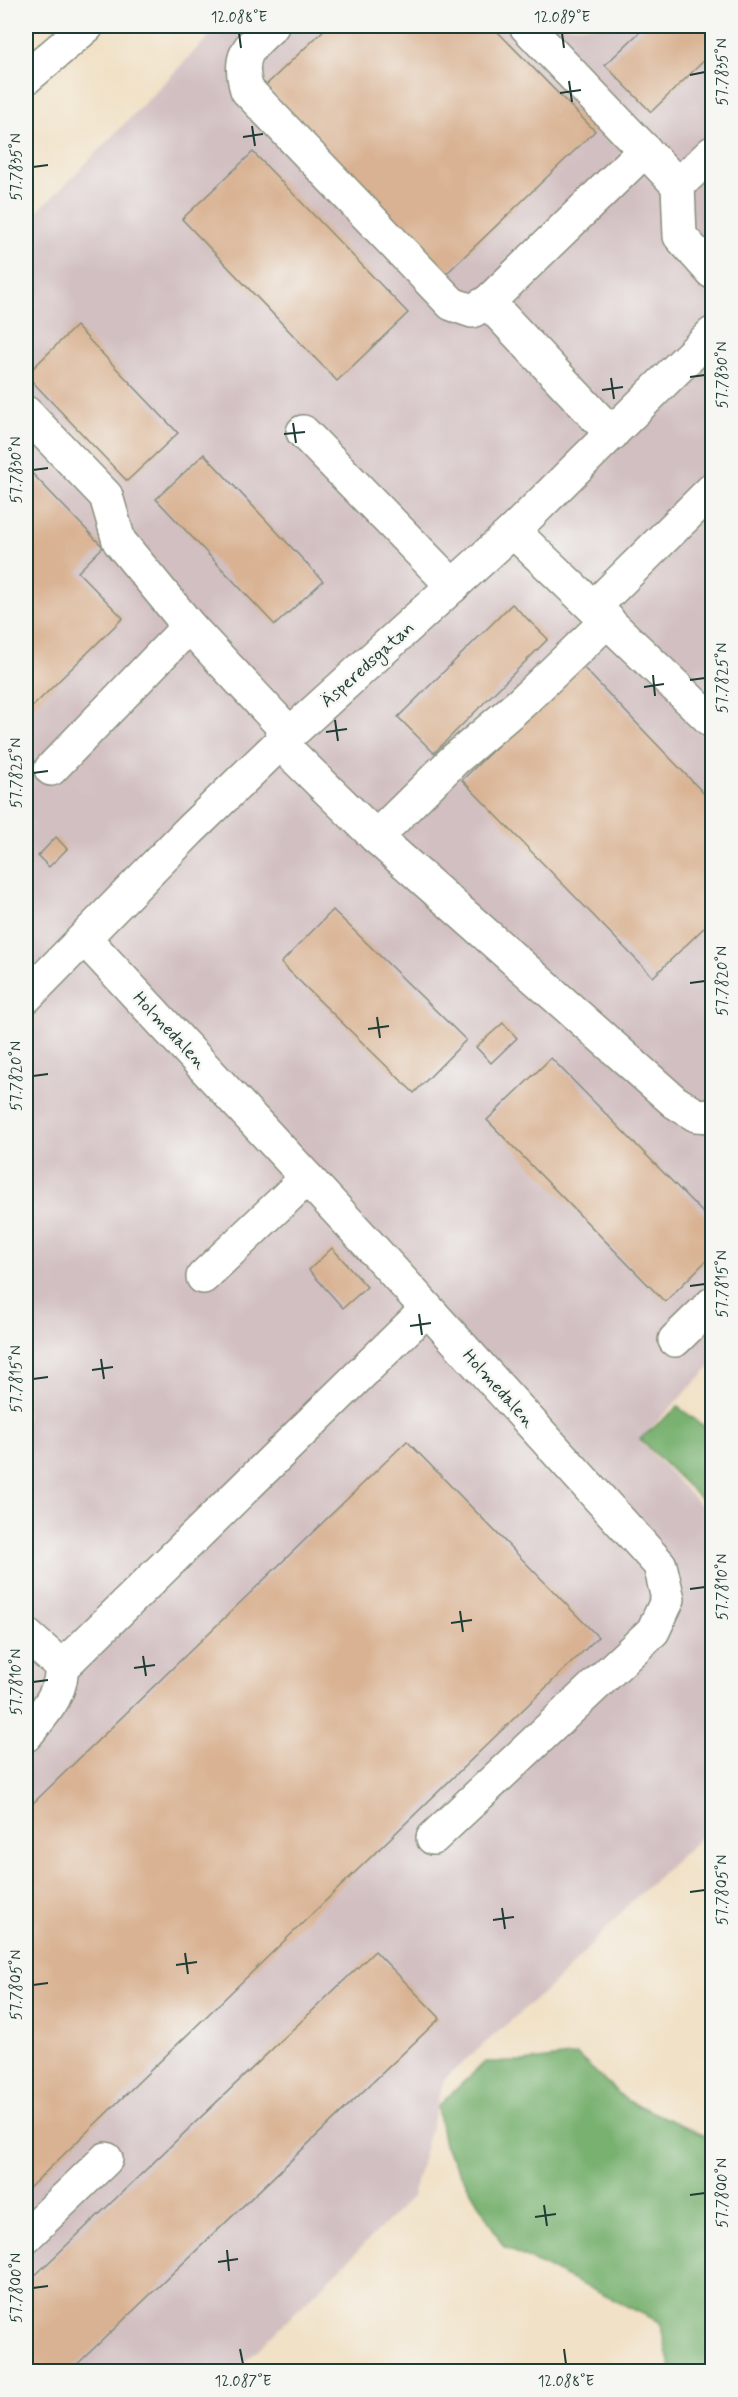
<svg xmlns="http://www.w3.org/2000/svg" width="738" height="2397" font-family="Mynerve,sans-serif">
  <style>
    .industrial { fill: #d2bfc1 }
    .forest { fill: #78b16f; stroke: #4c7752; stroke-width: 1.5 }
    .building { fill: #d9b293 }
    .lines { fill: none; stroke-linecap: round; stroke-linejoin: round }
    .minor-casing { stroke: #888f7d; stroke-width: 36 }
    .major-casing { stroke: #888f7d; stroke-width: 36 }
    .minor { stroke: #fff; stroke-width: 33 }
    .major { stroke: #fff; stroke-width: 33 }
    .ticks { fill: none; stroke: #1f3d34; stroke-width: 2 }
    .labels { text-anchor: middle; stroke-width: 5; stroke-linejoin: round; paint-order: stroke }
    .street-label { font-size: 18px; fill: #1f3d34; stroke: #f6f6f2 }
    .neatline { fill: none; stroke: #1f3d34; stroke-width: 2 }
    .ticks-label { font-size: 15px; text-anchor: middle; fill: #1f3d34 }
  </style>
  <rect width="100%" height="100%" fill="#f6f6f2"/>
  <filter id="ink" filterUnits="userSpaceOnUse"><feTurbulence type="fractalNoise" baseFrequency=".0167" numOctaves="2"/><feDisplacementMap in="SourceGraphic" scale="12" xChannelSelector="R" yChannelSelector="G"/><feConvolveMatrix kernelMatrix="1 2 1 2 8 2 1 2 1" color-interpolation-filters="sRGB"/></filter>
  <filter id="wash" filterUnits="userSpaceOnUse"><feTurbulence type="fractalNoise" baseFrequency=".008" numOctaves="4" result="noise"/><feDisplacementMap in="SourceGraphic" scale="24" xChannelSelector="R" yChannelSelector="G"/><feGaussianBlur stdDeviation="1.35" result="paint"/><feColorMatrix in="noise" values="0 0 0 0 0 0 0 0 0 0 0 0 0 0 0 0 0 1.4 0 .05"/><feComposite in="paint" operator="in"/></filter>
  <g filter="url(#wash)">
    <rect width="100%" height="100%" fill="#f1e1c6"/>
    <!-- industrial -->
    <path class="industrial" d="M219,26h493v1339l-73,75 73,77v310l-80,74 -69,74 -119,104 -32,118 -176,174 -210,1v-2150l42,-40z"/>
    <!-- forest -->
    <g class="forest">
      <path d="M678,1407l34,25v78l-72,-71z"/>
      <path d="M577,2055l49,45 86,39v232h-44l2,-4 -10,-45 -156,-75 -60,-102 -7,-38 48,-45h39z"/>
    </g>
    <g id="blocks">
      <!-- building -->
      <g class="building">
        <path d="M328,26h164l103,105 -149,143 -181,-188z"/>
        <path d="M646,26h66v27l-61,59 -46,-47z"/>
        <path d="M253,152l155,161 -71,68 -155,-162z"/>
        <path d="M76,326l102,107 -51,48 -101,-106z"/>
        <path d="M204,454l119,127 -48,44 -119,-126z"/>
        <path d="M26,467l77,80 -25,25 45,46 -97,95z"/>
        <path d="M512,604l36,35 -114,114 -36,-36z"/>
        <path d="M581,665l131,137v118l-59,57 -191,-197z"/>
        <path d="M56,837l11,12 -18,18 -11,-11z"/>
        <path d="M333,910l133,130 -52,53 -133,-130z"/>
        <path d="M503,1023l14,15 -26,25 -15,-16z"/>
        <path d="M551,1058l161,164v33l-47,47 -178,-182z"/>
        <path d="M332,1248l35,39 -24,21 -34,-38z"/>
        <path d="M407,1441l191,196 -572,554v-381z"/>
        <path d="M375,1951l65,67 -371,354h-43v-88z"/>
      </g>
    </g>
  </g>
  <g filter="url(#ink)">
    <use href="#blocks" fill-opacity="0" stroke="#888f7d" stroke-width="1.5"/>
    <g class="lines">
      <!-- minor casing -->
      <g class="minor-casing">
        <g id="minor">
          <path d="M272,26c-24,21 -35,30 -25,64l205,214 20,7 16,-9"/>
          <path d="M526,26l152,159 2,51 32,36"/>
          <path d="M678,185l34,-32"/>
          <path d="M26,413l80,83 13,45 70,85 101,108"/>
          <path d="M303,432l150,154"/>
          <path d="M612,434l-124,-132 157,-152"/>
          <path d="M513,531l199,190"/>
          <path d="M594,607l118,-117"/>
          <path d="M280,743l96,94 299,265 21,13 16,1"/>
          <path d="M51,769l138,-143"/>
          <path d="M376,837l78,-77 67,-57 87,-83"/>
          <path d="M85,939l277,298 298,328 8,34 -15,32 -220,207"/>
          <path d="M26,997l164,-167 90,-87 233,-212 199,-197"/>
          <path d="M203,1277l104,-99"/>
          <path d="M675,1340l37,-36"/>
          <path d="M26,1635l31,27 11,-1 359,-352"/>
          <path d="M26,1735c17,-21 39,-43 35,-73"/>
          <path d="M26,2236l80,-77"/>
        </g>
      </g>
      <!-- major casing -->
      <g class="major-casing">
        <path id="major" d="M26,78l61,-52"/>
      </g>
      <!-- minor -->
      <use href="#minor" class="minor"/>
      <!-- major -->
      <use href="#major" class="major"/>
    </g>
  </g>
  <!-- ticks -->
  <path class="ticks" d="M239,33l2,15M562,33l2,15M690,75l15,-3M569,81l3,21M560,93l21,-3M252,126l3,20M243,137l20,-3M33,167l15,-2M690,377l15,-2M611,378l3,21M602,390l21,-3M293,423l3,20M284,434l21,-2M33,470l15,-2M653,675l2,21M690,680l15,-2M644,687l20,-3M335,720l3,21M326,732l21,-3M33,773l15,-2M690,983l15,-2M377,1017l3,21M368,1029l21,-3M33,1076l15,-2M690,1286l15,-2M419,1314l3,21M410,1326l21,-3M101,1359l3,20M92,1370l21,-3M33,1379l15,-2M690,1589l15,-2M460,1611l3,21M451,1623l21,-3M143,1656l3,20M134,1668l21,-3M33,1682l15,-2M690,1892l15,-2M502,1908l3,21M493,1920l21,-3M185,1953l3,21M176,1965l21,-3M33,1985l15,-2M690,2195l15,-2M544,2205l3,21M535,2217l21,-3M227,2250l2,21M218,2262l20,-3M33,2288l15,-2M240,2349l3,15M564,2349l2,15"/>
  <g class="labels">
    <!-- street labels -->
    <g class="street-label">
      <text transform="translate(367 664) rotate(-42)" y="6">Äsperedsgatan</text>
      <text transform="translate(170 1030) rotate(47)" y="6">Holmedalen</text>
      <text transform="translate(499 1388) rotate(48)" y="6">Holmedalen</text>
    </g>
  </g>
  <!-- margin -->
  <rect width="738" height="2397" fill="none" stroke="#f6f6f2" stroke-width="66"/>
  <rect x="33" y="33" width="672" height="2331" class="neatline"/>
  <g class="ticks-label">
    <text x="239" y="22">12.088°E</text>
    <text x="562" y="22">12.089°E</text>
    <text transform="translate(722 72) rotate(-90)" y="5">57.7835°N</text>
    <text transform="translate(16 167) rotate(-90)" y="5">57.7835°N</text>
    <text transform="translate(722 375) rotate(-90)" y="5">57.7830°N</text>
    <text transform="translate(16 470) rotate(-90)" y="5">57.7830°N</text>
    <text transform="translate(722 678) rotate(-90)" y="5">57.7825°N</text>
    <text transform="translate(16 773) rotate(-90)" y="5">57.7825°N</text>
    <text transform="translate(722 981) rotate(-90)" y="5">57.7820°N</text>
    <text transform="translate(16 1076) rotate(-90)" y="5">57.7820°N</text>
    <text transform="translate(722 1284) rotate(-90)" y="5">57.7815°N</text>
    <text transform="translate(16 1379) rotate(-90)" y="5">57.7815°N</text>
    <text transform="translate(722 1587) rotate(-90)" y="5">57.7810°N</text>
    <text transform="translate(16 1682) rotate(-90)" y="5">57.7810°N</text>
    <text transform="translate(722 1890) rotate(-90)" y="5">57.7805°N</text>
    <text transform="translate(16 1985) rotate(-90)" y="5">57.7805°N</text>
    <text transform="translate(722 2193) rotate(-90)" y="5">57.7800°N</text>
    <text transform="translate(16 2288) rotate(-90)" y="5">57.7800°N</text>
    <text x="243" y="2386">12.087°E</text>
    <text x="566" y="2386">12.088°E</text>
  </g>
</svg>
